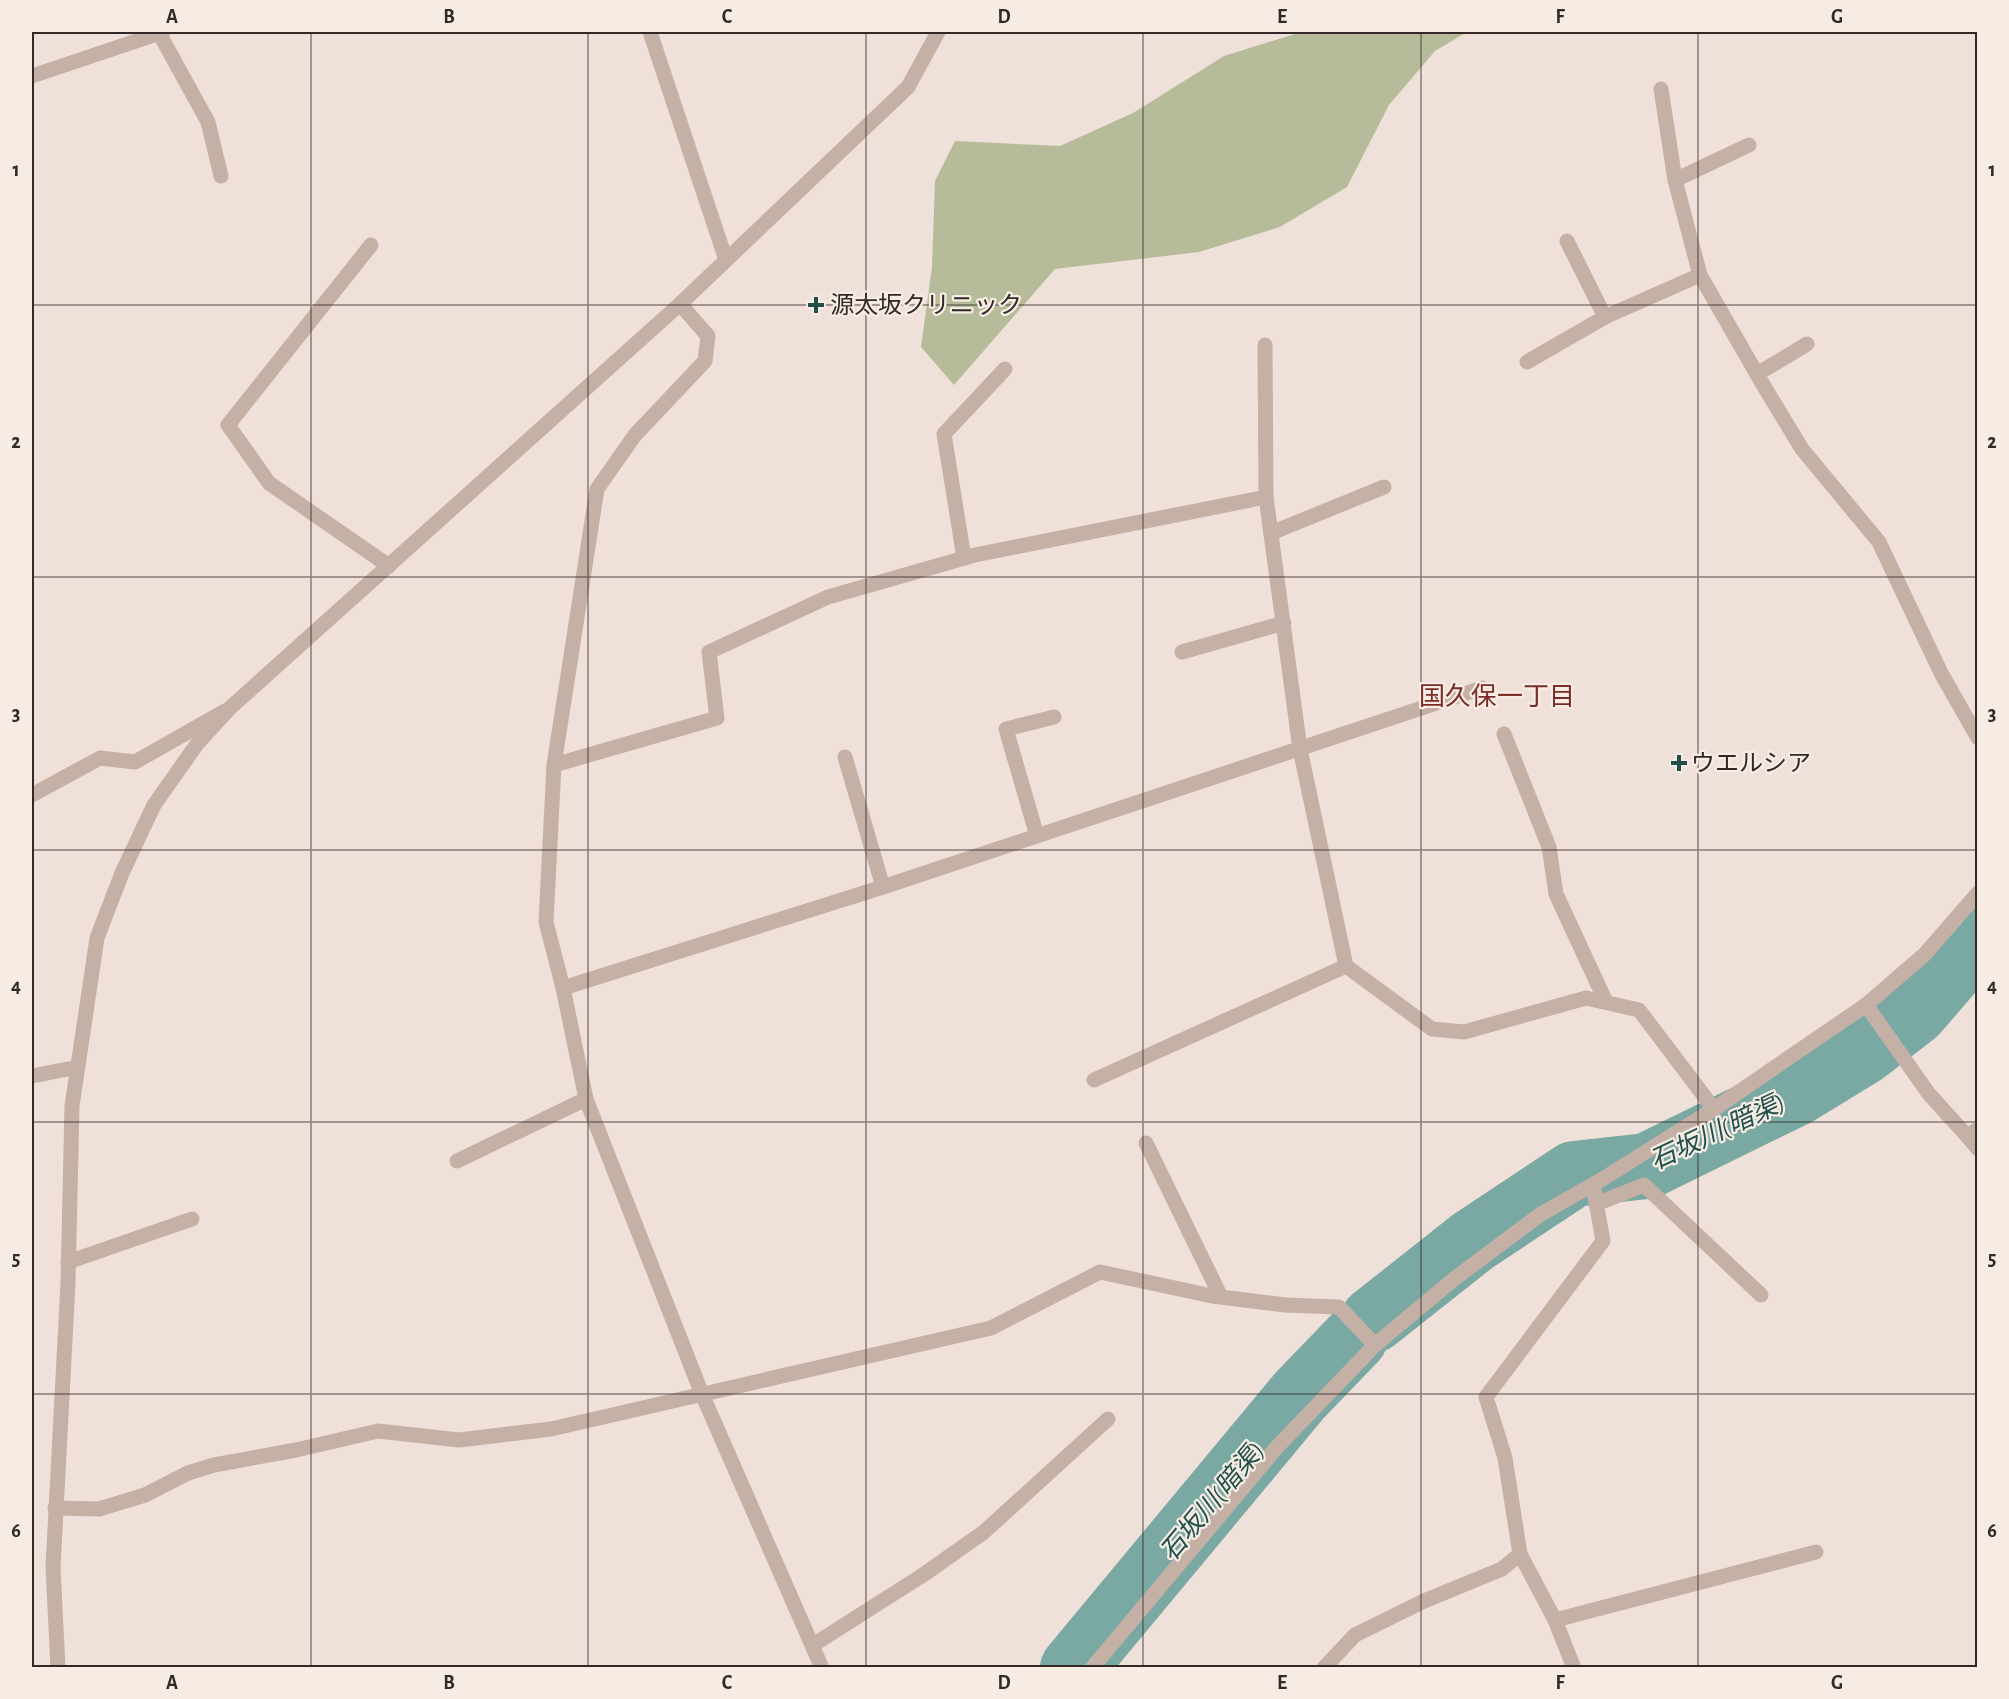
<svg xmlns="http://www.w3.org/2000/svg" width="2009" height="1699" font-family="'Alegreya Sans','Noto Sans JP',sans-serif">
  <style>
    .green { fill: #b6bc9a }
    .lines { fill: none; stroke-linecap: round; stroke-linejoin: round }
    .river { stroke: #7aa9a4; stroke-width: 66 }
    .service { stroke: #c5b0a6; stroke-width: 15 }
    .minor { stroke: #c5b0a6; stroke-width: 15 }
    .tertiary { stroke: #c5b0a6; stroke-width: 15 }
    .grid { fill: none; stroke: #322826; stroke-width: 1.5; stroke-opacity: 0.55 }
    .poi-dot { fill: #20504c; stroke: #f7ece4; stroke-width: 2 }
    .labels { text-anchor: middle; stroke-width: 4.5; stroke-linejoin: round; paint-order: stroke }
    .poi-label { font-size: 24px; fill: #322826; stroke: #f7ece4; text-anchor: start }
    .neighbourhood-label { font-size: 26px; fill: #7a2d26; stroke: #f7ece4 }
    .water-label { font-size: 26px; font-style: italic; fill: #20504c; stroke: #f7ece4 }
    .neatline { fill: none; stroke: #322826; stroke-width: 2 }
    .grid-label { font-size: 20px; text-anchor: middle; font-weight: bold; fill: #322826 }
  </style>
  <rect width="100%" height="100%" fill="#efe1d9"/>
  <!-- green -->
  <path class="green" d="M1301,32h166l-32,19 -46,54 -42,82 -67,40 -81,25 -144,17 -101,116 -33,-38 11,-80 3,-86 20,-40 105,5 73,-33 91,-57z"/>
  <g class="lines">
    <!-- river -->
    <g class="river">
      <path d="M1373,1320l100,-79 101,-67 73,-8 149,-73 67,-41 52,-40 63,-73"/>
      <path d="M1073,1668l227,-273 55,-57"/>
    </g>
    <!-- service -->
    <g class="service">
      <path d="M813,1645l110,-70 61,-43 124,-113"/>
      <path d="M1324,1668l31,-33 69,-34 78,-32 18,-15 -15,-96 -19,-61 117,-156 -10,-56"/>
    </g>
    <!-- minor -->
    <g class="minor">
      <path d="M650,32l76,228"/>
      <path d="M159,33l49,89 13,54"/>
      <path d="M32,76l131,-44"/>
      <path d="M1661,89l14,91 25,95 62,108 40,66 77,93 62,131 37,65"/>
      <path d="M1675,180l74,-35"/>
      <path d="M1567,241l38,76"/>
      <path d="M371,245l-143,180 41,58 120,83"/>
      <path d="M680,304l28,32 -3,25 -70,74 -38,54 -43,276 -8,157 17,66 23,111 116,295 120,274"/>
      <path d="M1265,345l1,152 34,252 46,217 86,63 32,3 122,-34 53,12 75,99"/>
      <path d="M1527,362l78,-45 95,-42"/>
      <path d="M1757,374l50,-30"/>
      <path d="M1271,533l113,-46"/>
      <path d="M964,558l-20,-124 61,-65"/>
      <path d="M1182,652l102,-29"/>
      <path d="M1504,734l45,113 7,47 50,108"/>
      <path d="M845,757l38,130"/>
      <path d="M554,765l163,-47 -8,-66 119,-55 147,-42 291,-58"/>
      <path d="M32,795l68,-37 35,4 90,-51"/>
      <path d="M1037,836l-31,-107 48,-12"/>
      <path d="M563,988l320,-101 599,-199"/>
      <path d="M1866,1005l63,89 38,42 11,-7"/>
      <path d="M32,1076l46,-9"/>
      <path d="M1094,1080l252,-114"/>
      <path d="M1967,1136l11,13"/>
      <path d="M1146,1143l75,154"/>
      <path d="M457,1161l129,-62"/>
      <path d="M1596,1204l48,-19 117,110"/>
      <path d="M68,1262l124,-43"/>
      <path d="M55,1508l44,1 46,-14 43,-22 26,-8 82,-15 82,-19 81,9 92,-11 440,-101 109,-56 112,24 73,9 54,2 36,38"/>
      <path d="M1520,1554l35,66 19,48"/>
      <path d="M1555,1620l261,-68"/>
      <path d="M1092,1668l185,-221 98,-102 79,-66 87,-65 60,-34 113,-71 152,-104 59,-51 53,-61"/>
    </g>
    <!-- tertiary -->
    <path class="tertiary" d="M58,1668l-5,-101 15,-284 4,-177 25,-168 25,-65 32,-68 43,-61 33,-36 450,-404 228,-217 30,-55"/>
  </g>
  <!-- grid -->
  <path class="grid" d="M311,32v1636M588,32v1636M866,32v1636M1143,32v1636M1421,32v1636M1698,32v1636M32,305h1946M32,577h1946M32,850h1946M32,1122h1946M32,1394h1946"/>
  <!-- markers -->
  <g class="poi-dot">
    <path d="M813 296h6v6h6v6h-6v6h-6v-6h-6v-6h6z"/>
    <path d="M1676 754h6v6h6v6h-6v6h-6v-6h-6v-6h6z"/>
  </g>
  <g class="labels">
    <!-- poi labels -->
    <g class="poi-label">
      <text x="830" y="313">源太坂クリニック</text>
      <text x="1691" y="771">ウエルシア</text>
    </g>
    <!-- neighbourhood labels -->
    <g class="neighbourhood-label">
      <text x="1497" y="705">国久保一丁目</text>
    </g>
    <!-- water labels -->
    <g class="water-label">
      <text transform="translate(1717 1131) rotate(-25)" y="9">石坂川(暗渠)</text>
      <text transform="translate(1212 1501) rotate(-50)" y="9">石坂川(暗渠)</text>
    </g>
  </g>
  <!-- border -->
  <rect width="2009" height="1699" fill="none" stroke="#f7ece4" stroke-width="66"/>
  <rect x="33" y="33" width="1943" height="1633" class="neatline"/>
  <g class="grid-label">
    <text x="172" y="23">A</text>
    <text x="449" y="23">B</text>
    <text x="727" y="23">C</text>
    <text x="1004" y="23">D</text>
    <text x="1282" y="23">E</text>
    <text x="1560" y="23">F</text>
    <text x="1837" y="23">G</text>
    <text x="16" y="176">1</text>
    <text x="1992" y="176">1</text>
    <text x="16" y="448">2</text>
    <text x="1992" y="448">2</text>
    <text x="16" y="720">3</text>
    <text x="1992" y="720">3</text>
    <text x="16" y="992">4</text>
    <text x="1992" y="992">4</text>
    <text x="16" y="1265">5</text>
    <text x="1992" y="1265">5</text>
    <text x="16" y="1537">6</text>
    <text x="1992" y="1537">6</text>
    <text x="172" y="1689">A</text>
    <text x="449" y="1689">B</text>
    <text x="727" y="1689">C</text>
    <text x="1004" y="1689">D</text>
    <text x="1282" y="1689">E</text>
    <text x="1560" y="1689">F</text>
    <text x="1837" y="1689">G</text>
  </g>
</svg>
